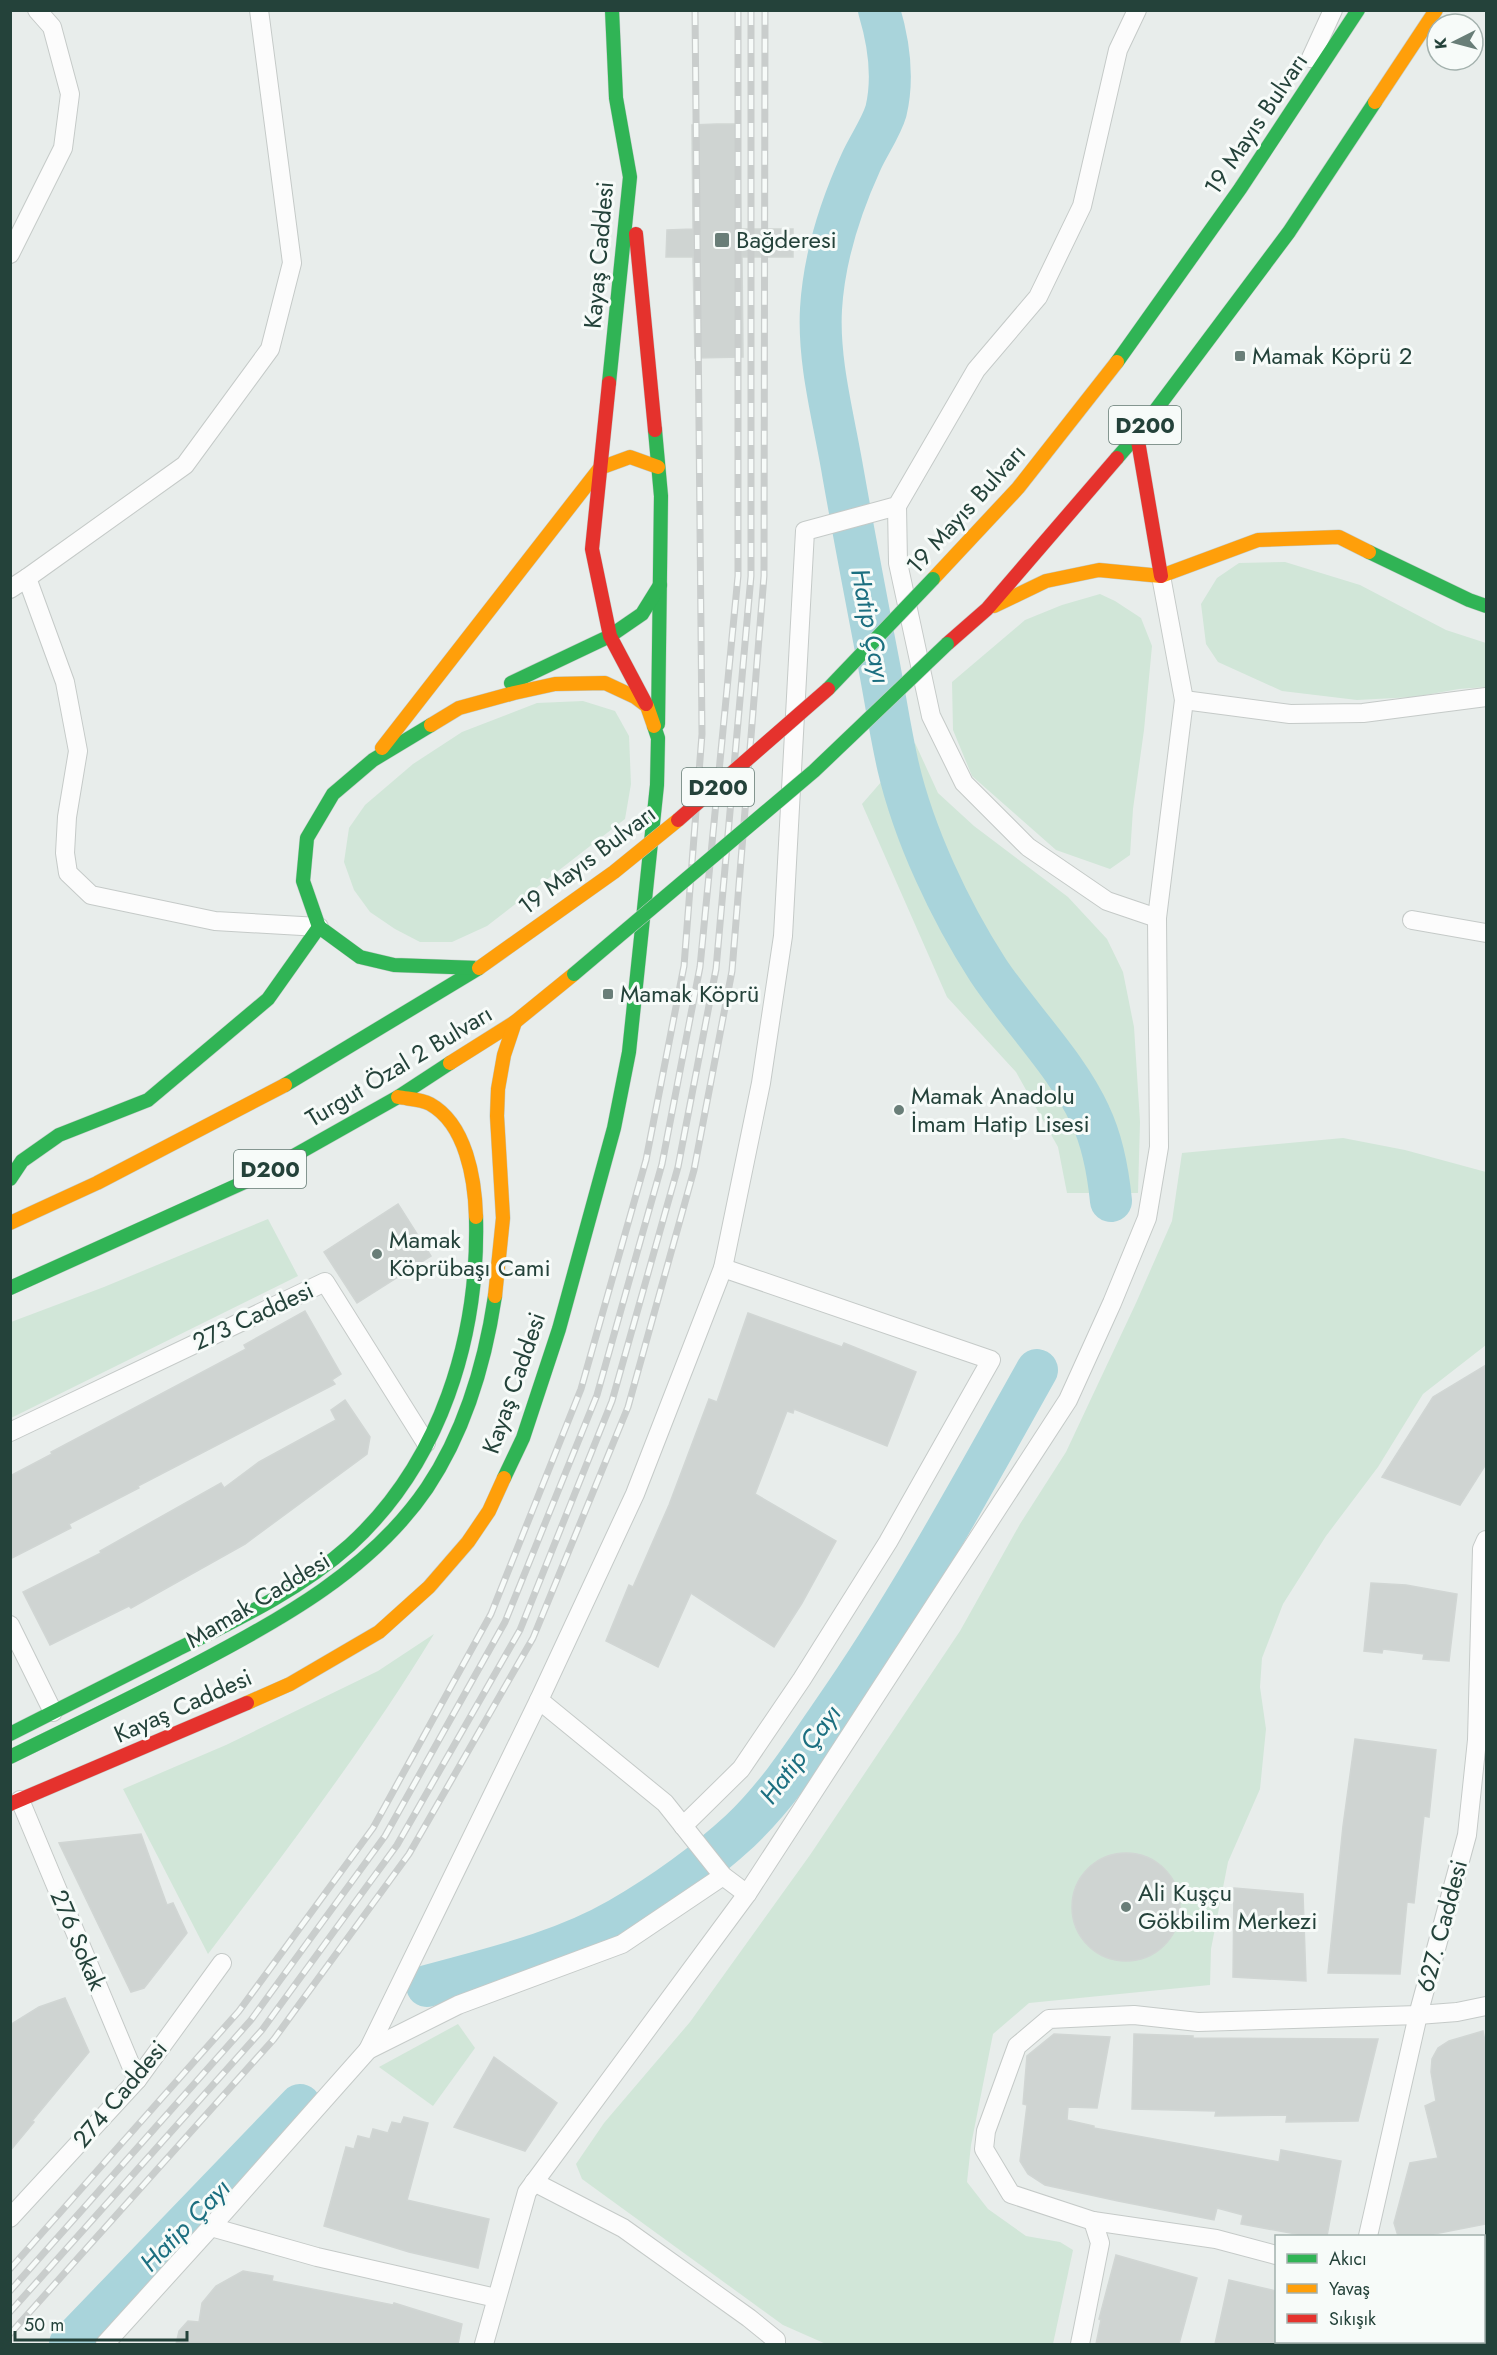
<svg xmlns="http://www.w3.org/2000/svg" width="1497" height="2355" font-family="Jost,sans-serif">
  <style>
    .green { fill: #d1e6d8 }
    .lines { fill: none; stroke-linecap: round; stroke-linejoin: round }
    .river { stroke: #a9d4db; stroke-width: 42 }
    .building { fill: #cfd4d2; stroke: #d1d6d4; stroke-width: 1.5 }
    .street-casing { stroke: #c5cac8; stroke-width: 20 }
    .fast-casing { stroke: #c3cbc8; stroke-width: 15 }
    .slow-casing { stroke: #c3cbc8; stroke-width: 15 }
    .jam-casing { stroke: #c3cbc8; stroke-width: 15 }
    .street { stroke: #fcfcfc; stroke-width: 18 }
    .fast { stroke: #30b455; stroke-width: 14 }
    .slow { stroke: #ff9f0a; stroke-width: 14 }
    .jam { stroke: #e5322d; stroke-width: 14 }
    .rail-casing { stroke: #c9cdcc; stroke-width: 7 }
    .rail { stroke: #f7fbf9; stroke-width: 4.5; stroke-dasharray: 14; stroke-linecap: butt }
    .fast-bridge-casing { stroke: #c3ccc9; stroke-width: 15; stroke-linecap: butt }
    .slow-bridge-casing { stroke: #c3ccc9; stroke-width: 15; stroke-linecap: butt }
    .jam-bridge-casing { stroke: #c3ccc9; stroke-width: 15; stroke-linecap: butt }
    .fast-bridge { stroke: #30b455; stroke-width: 14 }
    .slow-bridge { stroke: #ff9f0a; stroke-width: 14 }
    .jam-bridge { stroke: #e5322d; stroke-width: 14 }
    .poi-dot { fill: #697e78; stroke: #f7fbf9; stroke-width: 2 }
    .labels { text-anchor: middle; stroke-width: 6; stroke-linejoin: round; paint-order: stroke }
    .shield { fill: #f7fbf9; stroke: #637a73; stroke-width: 1.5 }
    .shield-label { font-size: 22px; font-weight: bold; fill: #24423a }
    .street-label { font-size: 24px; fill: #24423a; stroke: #f7fbf9 }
    .poi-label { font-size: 24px; fill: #24423a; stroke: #f7fbf9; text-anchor: start }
    .water-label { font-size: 26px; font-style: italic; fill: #1c6f80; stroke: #f7fbf9 }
  </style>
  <rect width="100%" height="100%" fill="#e8edeb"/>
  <!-- green -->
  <g class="green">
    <path d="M1285,562l75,23 86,45 40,13v44l-27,2 -45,8 -57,3 -75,-9 -64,-29 -12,-18 -5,-40 16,-26 22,-15z"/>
    <path d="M1100,594l15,7 26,17 11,28 -8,84 -11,79 -3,46 -20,14 -54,-19 -84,-74 -19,-46 -1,-48 73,-62 37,-15z"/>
    <path d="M583,701l32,10 14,25 2,48 -6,35 -138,107 -35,16h-32l-25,-13 -25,-17 -16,-22 -10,-28 5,-34 16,-23 48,-41 49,-32 75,-29z"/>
    <path d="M915,743l23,50 36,33 94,71 39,42 16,33 11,55 6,95 -2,71h-71l-9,-46 -42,-75 -69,-75 -85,-193z"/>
    <path d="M1343,1138l62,12 81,22v173l-63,49 -45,73 -52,69 -43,68 -21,54 -2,29 6,42 -6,60 -32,73 -17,87 -1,36 -181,18 -36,31 -22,111 -4,37 21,27 38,27 34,6 13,8 -20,94h-227l-43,-19 -201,-146 -6,-15 28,-41 86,-101 120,-167 150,-224 60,-107 46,-72 70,-149 36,-82 10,-68z"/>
    <path d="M268,1219l30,57 -287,142v-96l93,-35z"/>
    <path d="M434,1634c-68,112 -147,216 -226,320l-85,-165 103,-44 152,-74z"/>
    <path d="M458,2024l17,24 -42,58 -54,-39z"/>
  </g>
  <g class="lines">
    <!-- river -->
    <g class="river">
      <path d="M879,10c10,33 15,67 7,101 -5,17 -18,35 -25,51 -21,46 -37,96 -40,147 -3,54 13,110 22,164 11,62 23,125 35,187 7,36 12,71 20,106 16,69 52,145 90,204 31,47 79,94 102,145 13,27 18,56 21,86"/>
      <path d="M427,1986c65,-18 133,-33 192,-67 43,-25 85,-55 121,-88 37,-35 64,-77 92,-118 76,-109 140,-227 205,-343"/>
      <path d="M70,2344l230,-239"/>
    </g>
  </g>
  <!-- building -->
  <g class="building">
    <path d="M717,124h22l2,105h52v28h-51l1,100 -48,1 -2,-101h-27l1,-27 26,-1 -1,-104z"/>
    <path d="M398,1204l33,52 -74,47 -33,-51z"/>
    <path d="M305,1311l36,63 -9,6 3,4 -197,102 1,2 -70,36 2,4 -61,31v-83l42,-22 -1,-2 195,-103 -2,-4z"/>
    <path d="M748,1313l94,34 2,-4 72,29 -29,74 -93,-37 -1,4 -6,-2 -32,83 81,47 -34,62 -28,44 -83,-54 -33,74 -52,-26 23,-56 4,2 36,-82 40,-106 8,3z"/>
    <path d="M1486,1365v99l-26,41 -78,-28 51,-80z"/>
    <path d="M345,1400l25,37 -3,17 -122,90 -114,64 -2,-2 -79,39 -27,-53 78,-39 -1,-2 121,-68 3,5 35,-26 77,-42 -5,-10z"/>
    <path d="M1371,1583l35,2 51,9 -8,67 -26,-2 1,-5 -41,-5 -1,4 -18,-2z"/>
    <path d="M1355,1739l81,11 -7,67 -5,-1 -10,87 -7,-1 -7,72 -72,-1 15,-147z"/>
    <path d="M141,1834l26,71 6,-2 14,30 -43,55 -13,4 -72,-149z"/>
    <circle cx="1126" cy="1907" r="54"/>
    <path d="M1234,1888l69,6 3,87 -73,-4z"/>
    <path d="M65,1998l24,54 -57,69 2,1 -24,29v-126l29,-18z"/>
    <path d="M1483,2031l3,16v177l-62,12h-26l-4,-13 16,-60 28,-5 -13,-52 11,-5 -5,-29 1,-13 6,-11 11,-7z"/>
    <path d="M1054,2034l56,3 -13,71 -29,-1 -1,13 27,6v2l185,34 2,-12 60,11 -14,75h-20l-66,-12 2,-9 -26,-7 -3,12 -96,-19 -73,-16 -17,-11 -8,-13 7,-56 -4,-1 4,-48z"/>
    <path d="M1134,2034l59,2v2l185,1 -20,82 -72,1 1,-7 -72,1 1,-5 -84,-2z"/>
    <path d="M494,2057l63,46 -32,48 -71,-24z"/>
    <path d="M404,2117l24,6 -21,77 82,19 -11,49 -69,-16 -85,-26 22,-79 8,2 4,-13 12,3 3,-10 15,4 4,-11 9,2z"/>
    <path d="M1116,2255l81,23 -18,66h-83l5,-24 -2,-1z"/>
    <path d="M243,2271l30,5 -1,5 121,24 1,-2 68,21 -4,20h-282l3,-13 9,-10 11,1 3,-19 14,-17z"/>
    <path d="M1229,2280l47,11v53h-61z"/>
  </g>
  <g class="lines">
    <!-- street casing -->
    <g class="street-casing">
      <g id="street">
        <path d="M1311,58l22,-48"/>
        <path d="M10,254l53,-106 7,-54 -18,-67 -15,-17"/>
        <path d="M897,506l1,57 33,153 33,67 64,64 79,54 50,17"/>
        <path d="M27,578l158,-113 85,-116 22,-86 -33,-253"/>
        <path d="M10,589l17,-11 38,104 13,69 -11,66 -2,36 3,20 23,22 124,26 104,6"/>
        <path d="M1184,700l106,14 73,-1 123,-16"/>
        <path d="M1412,920l74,13"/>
        <path d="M10,1432l315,-150 101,161"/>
        <path d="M10,1625l43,87"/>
        <path d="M539,1700l126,103 58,73 24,18"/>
        <path d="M20,1800l117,280"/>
        <path d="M683,1826l58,-57 61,-90 86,-137 103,-182 -268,-92"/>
        <path d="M368,2050l171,-350 96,-206 88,-226 38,-185 22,-147 22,-405 92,-25 79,-136 62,-73 44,-91 36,-156 19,-40"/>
        <path d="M534,2182l89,46 126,90 27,22v4"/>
        <path d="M10,2218l127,-138 85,-117"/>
        <path d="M1368,2236l50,-221 49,-180 10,-95 5,-191 4,-9"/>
        <path d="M1484,2252l2,-1"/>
        <path d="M1276,2255l-60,-16 -123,-18 -82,-27 -27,-45 2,-18 31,-85 32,-27 85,-4 64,7 220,-7 39,-3 29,-6"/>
        <path d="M496,2298l-179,-41 -106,-30 157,-177 90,-45 164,-61 101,-68"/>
        <path d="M105,2344l106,-117"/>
        <path d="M484,2344l43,-152 220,-298 321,-494 44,-97 35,-85 12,-71 -2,-229 27,-218 -23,-124"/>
        <path d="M1080,2344l20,-101 -7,-22"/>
        <path d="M1340,2344l1,-2"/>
      </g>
    </g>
    <!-- fast casing -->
    <g class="fast-casing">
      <g id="fast">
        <path d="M1117,362l123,-173 118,-179"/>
        <path d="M609,383l21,-206 -14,-79 -4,-88"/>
        <path d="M655,430l6,66 -3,228"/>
        <path d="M1117,458l20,-23 152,-203 86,-130"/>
        <path d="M1369,552l100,48 17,6"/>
        <path d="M511,683l99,-47 32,-22 18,-29"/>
        <path d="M319,927l-16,-46 4,-43 26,-44 40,-34 58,-35"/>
        <path d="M285,1085l194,-117"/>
        <path d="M10,1179l12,-18 37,-26 89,-35 120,-101 51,-72 41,30 34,8 85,3"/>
        <path d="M10,1288l248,-112 140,-79 52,-34"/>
        <path d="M504,1478l19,-40 36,-109 55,-201 15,-76 28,-267 1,-47 -4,-12"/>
        <path d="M10,1734c55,-28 110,-56 166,-84 60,-30 124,-60 174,-105 91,-83 129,-208 126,-328"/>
        <path d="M10,1757c63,-31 126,-61 188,-94 84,-44 174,-94 229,-175 38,-57 58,-125 68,-192"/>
      </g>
    </g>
    <!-- slow casing -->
    <g class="slow-casing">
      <g id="slow">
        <path d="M1375,102l61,-92"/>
        <path d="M933,579l85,-91 99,-126"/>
        <path d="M994,606l52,-25 53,-11 62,6 97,-36 81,-3 30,15"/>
        <path d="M431,725l28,-17 55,-15 41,-9 50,-1 30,14 12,9 7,20"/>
        <path d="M382,748l218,-280 30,-11 28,10"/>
        <path d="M450,1063l65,-41 59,-48"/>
        <path d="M398,1097c10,2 23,2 32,7 36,20 45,75 46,113"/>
        <path d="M10,1223l87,-40 188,-98"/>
        <path d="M495,1296l8,-78 -6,-102 1,-27 6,-34 11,-33"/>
        <path d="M247,1703l43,-19 89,-52 50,-45 39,-45 21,-31 15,-33"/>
      </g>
    </g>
    <!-- jam casing -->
    <g class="jam-casing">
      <g id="jam">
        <path d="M636,234l19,196"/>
        <path d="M609,383l-17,166 18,87 36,68"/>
        <path d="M1137,435l24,141"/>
        <path d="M947,644l40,-35 130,-151"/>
        <path d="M10,1804l237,-101"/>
      </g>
    </g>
    <!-- street -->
    <use href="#street" class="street"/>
    <!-- fast -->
    <use href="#fast" class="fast"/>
    <!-- slow -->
    <use href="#slow" class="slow"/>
    <!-- jam -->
    <use href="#jam" class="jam"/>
    <!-- rail casing -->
    <g class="rail-casing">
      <g id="rail">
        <path d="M10,2269l229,-258 134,-183 118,-214 90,-225 65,-229 38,-194 18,-232 -7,-724"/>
        <path d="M10,2291l241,-271 134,-184 120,-214 92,-227 65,-231 38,-197 38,-391v-566"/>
        <path d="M10,2312l252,-282 135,-185 123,-215 92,-229 66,-234 38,-198 35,-393v-566"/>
        <path d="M10,2334l264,-295 135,-185 124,-216 95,-231 66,-237 38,-199 32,-395 1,-566"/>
      </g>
    </g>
    <!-- rail -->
    <use href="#rail" class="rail"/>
    <!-- fast-bridge casing -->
    <g class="fast-bridge-casing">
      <g id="fast-bridge">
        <path d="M828,689l105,-110"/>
        <path d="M574,974l240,-203 133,-127"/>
      </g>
    </g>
    <!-- slow-bridge casing -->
    <g class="slow-bridge-casing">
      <path id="slow-bridge" d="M479,968l135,-96 64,-52"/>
    </g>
    <!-- jam-bridge casing -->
    <g class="jam-bridge-casing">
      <path id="jam-bridge" d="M678,820l150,-131"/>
    </g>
    <!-- fast-bridge -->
    <use href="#fast-bridge" class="fast-bridge"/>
    <!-- slow-bridge -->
    <use href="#slow-bridge" class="slow-bridge"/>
    <!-- jam-bridge -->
    <use href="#jam-bridge" class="jam-bridge"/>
  </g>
  <!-- markers -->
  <g class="poi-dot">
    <rect x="714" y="232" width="16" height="16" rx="3"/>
    <rect x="1234" y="350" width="12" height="12" rx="3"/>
    <rect x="602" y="988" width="12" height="12" rx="3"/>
    <circle cx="899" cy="1110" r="6"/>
    <circle cx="377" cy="1254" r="6"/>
    <circle cx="1126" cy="1907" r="6"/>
  </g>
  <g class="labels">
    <!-- shield labels -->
    <g class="shield">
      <rect x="1109" y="406" width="72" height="38" rx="4.5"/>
      <rect x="682" y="768" width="72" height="38" rx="4.5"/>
      <rect x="234" y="1150" width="72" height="38" rx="4.5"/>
    </g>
    <g class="shield-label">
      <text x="1145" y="433">D200</text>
      <text x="718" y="795">D200</text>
      <text x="270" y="1177">D200</text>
    </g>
    <!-- street labels -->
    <g class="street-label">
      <text transform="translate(1256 124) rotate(-56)" y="8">19 Mayıs Bulvarı</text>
      <text transform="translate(599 255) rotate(-85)" y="8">Kayaş Caddesi</text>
      <text transform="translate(966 509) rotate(-48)" y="8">19 Mayıs Bulvarı</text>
      <text transform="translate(587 860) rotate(-37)" y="8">19 Mayıs Bulvarı</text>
      <text transform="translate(399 1066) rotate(-31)" y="8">Turgut Özal 2 Bulvarı</text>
      <text transform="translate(253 1316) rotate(-25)" y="8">273 Caddesi</text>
      <text transform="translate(514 1383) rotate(-71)" y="8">Kayaş Caddesi</text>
      <text transform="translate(258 1600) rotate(-31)" y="8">Mamak Caddesi</text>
      <text transform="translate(183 1706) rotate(-24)" y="8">Kayaş Caddesi</text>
      <text transform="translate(1442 1926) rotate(-75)" y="8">627. Caddesi</text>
      <text transform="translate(78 1940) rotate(67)" y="8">276 Sokak</text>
      <text transform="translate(120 2094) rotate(-50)" y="8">274 Caddesi</text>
    </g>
    <!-- poi labels -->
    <g class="poi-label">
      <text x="736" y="248">Bağderesi</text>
      <text x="1252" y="364">Mamak Köprü 2</text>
      <text x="620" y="1002">Mamak Köprü</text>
      <text x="911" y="1104">Mamak Anadolu<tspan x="911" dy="28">İmam Hatip Lisesi</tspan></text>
      <text x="389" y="1248">Mamak<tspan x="389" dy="28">Köprübaşı Cami</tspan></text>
      <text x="1138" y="1901">Ali Kuşçu<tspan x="1138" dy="28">Gökbilim Merkezi</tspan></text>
    </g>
    <!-- water labels -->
    <g class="water-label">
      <text transform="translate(871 626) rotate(79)" y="9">Hatip Çayı</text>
      <text transform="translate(800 1754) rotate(-53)" y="9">Hatip Çayı</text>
      <text transform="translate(185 2225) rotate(-46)" y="9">Hatip Çayı</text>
    </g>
  </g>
  <!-- border -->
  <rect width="1497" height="2355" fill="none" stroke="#24423a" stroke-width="24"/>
  <!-- legend -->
  <rect x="1275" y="2235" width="210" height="108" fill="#f7fbf9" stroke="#a3b1ad" stroke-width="1.5"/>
  <rect x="1287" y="2254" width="30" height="9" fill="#30b455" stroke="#a3b1ad" stroke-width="1.5"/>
  <text x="1329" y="2265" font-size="18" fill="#24423a">Akıcı</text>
  <rect x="1287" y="2284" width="30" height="9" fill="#ff9f0a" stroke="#a3b1ad" stroke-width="1.5"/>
  <text x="1329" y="2295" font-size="18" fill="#24423a">Yavaş</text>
  <rect x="1287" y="2314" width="30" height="9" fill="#e5322d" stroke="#a3b1ad" stroke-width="1.5"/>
  <text x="1329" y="2325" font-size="18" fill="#24423a">Sıkışık</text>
  <!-- north arrow -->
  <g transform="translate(1455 42) rotate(264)"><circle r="28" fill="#f7fbf9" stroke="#a3b1ad" stroke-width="1.5"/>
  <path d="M0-4.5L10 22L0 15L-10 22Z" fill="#697e78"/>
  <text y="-9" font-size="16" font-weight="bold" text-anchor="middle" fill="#24423a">K</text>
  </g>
  <!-- scale -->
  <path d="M15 2331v9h172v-9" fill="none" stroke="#24423a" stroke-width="3"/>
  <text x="24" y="2331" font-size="18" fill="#24423a" stroke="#f7fbf9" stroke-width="4.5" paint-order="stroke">50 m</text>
</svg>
